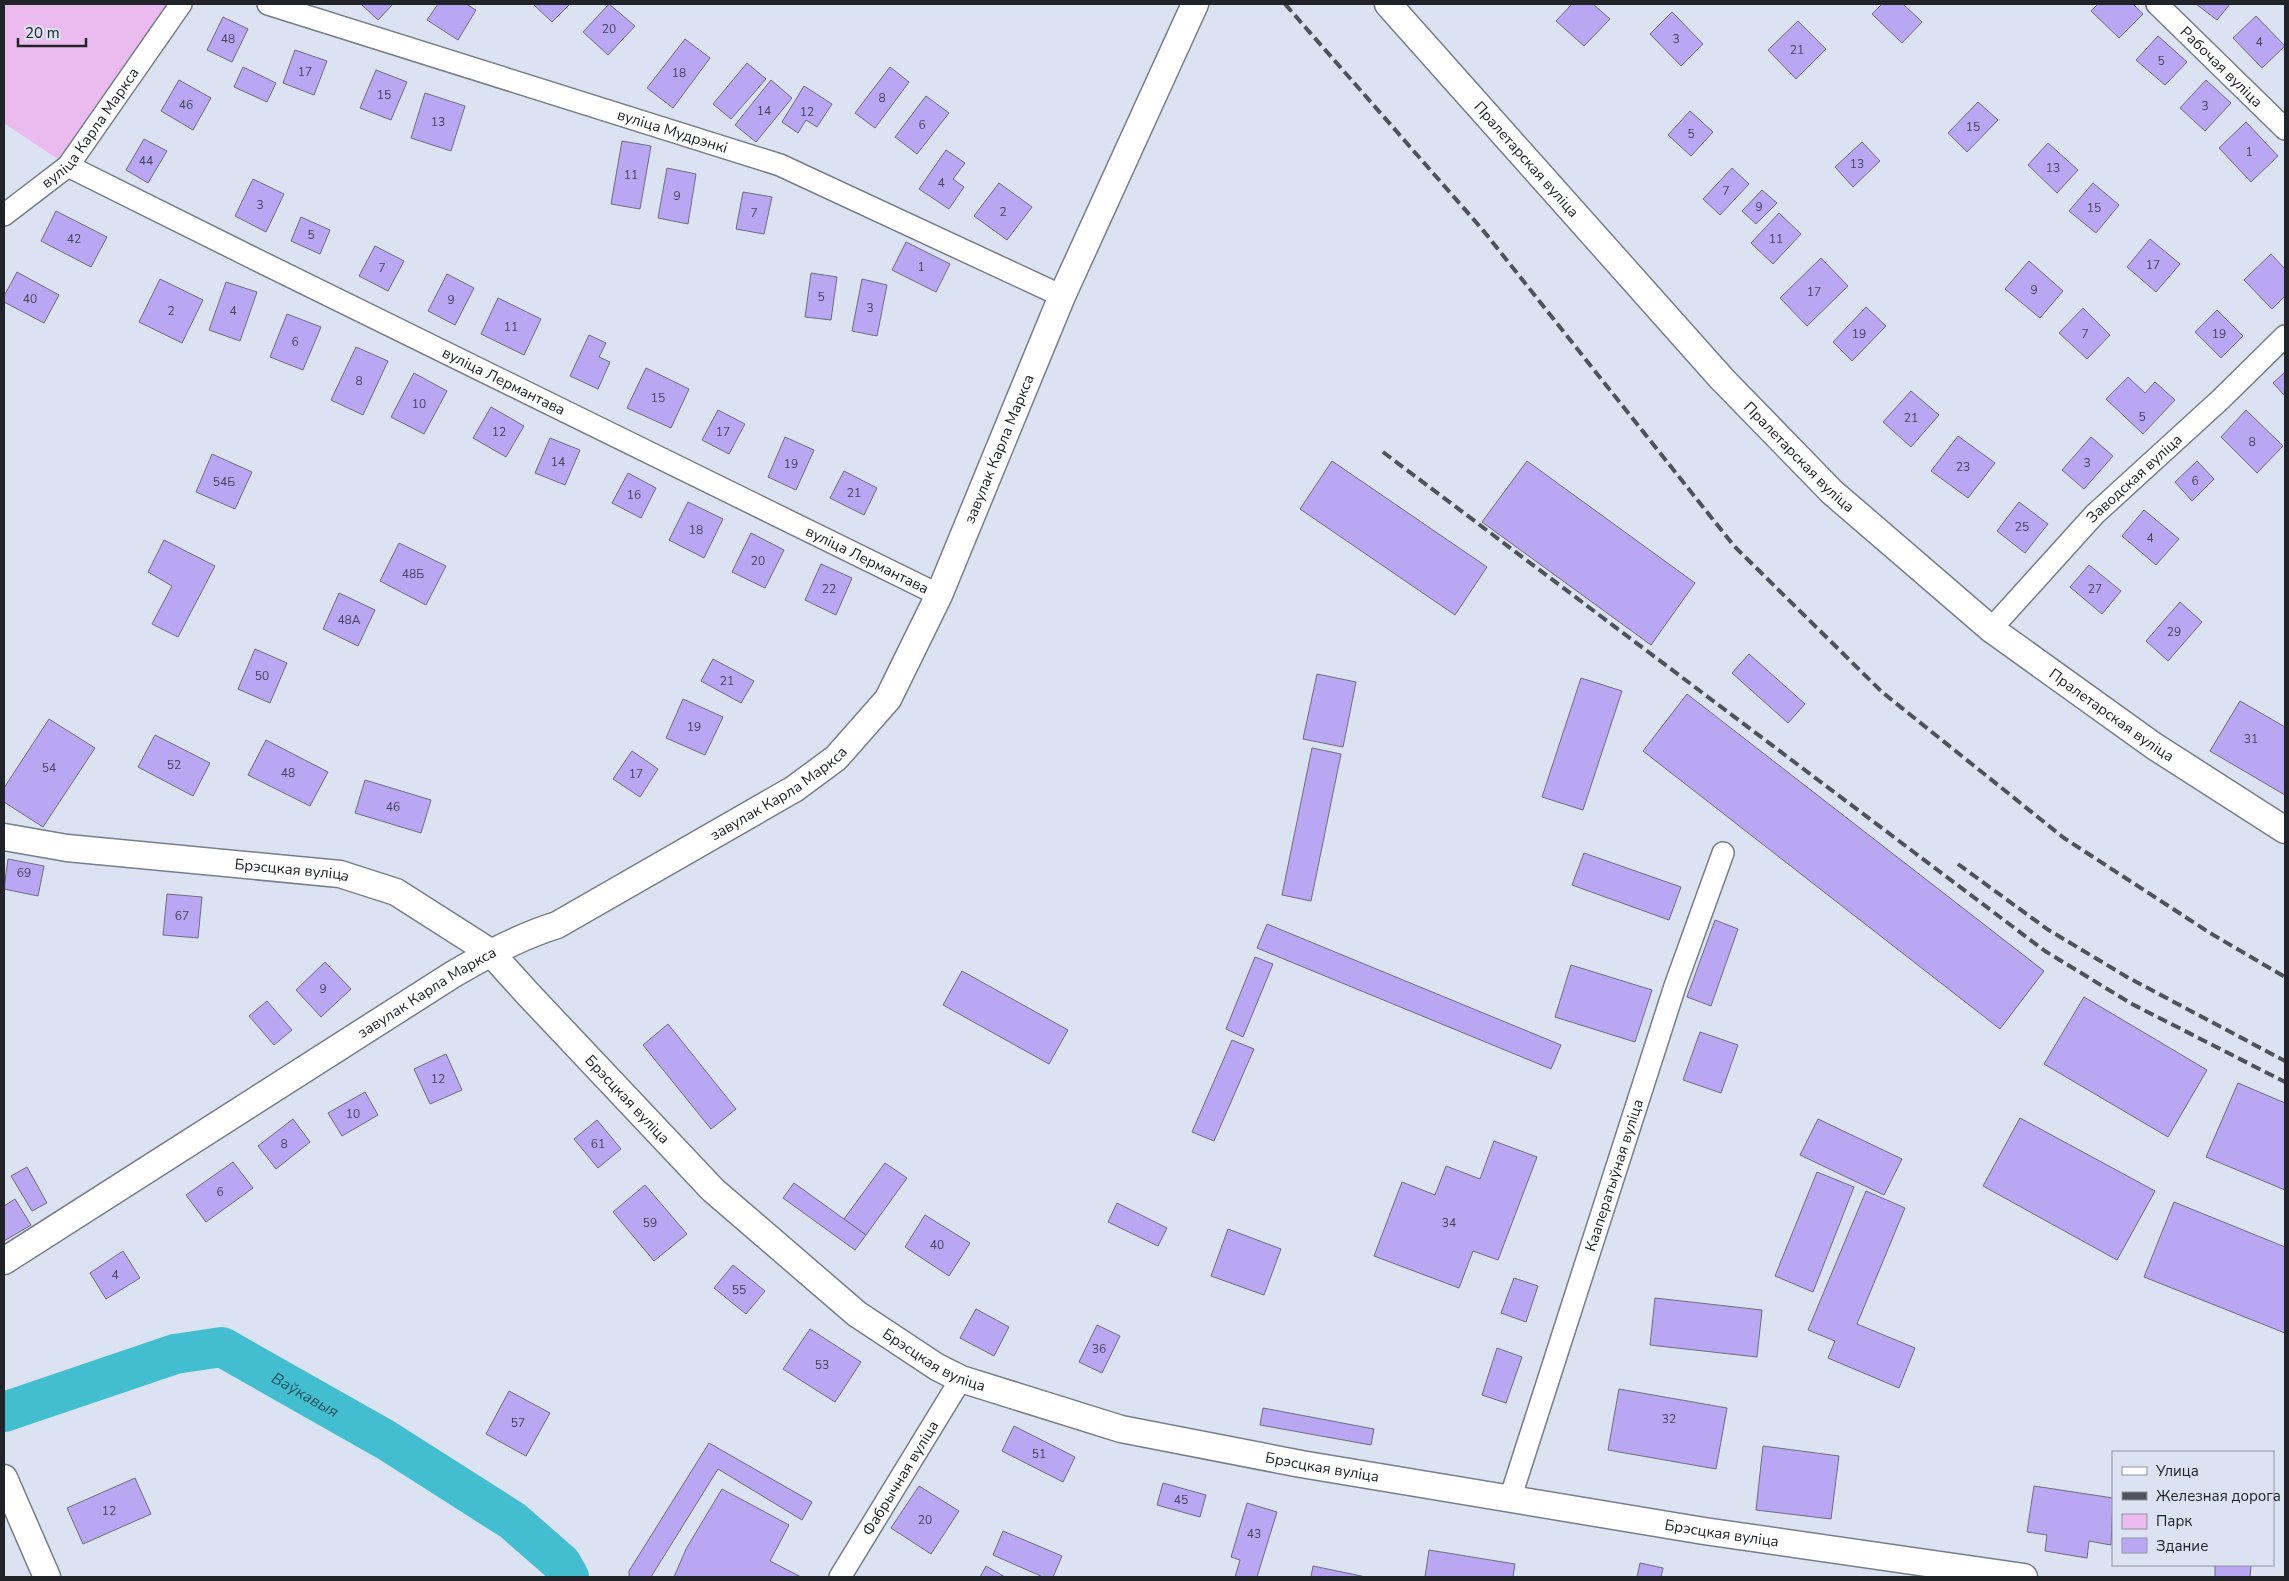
<svg xmlns="http://www.w3.org/2000/svg" width="2289" height="1581" font-family="'Nunito Sans',sans-serif">
  <style>
    .green { fill: #ebbaee }
    .lines { fill: none; stroke-linecap: round; stroke-linejoin: round }
    .river { stroke: #43bed1; stroke-width: 40 }
    .building { fill: #baa7f3; stroke: #6f6c7b }
    .minor-casing { stroke: #777d8b; stroke-width: 24 }
    .tertiary-casing { stroke: #777d8b; stroke-width: 29 }
    .minor { stroke: #fff; stroke-width: 21 }
    .tertiary { stroke: #fff; stroke-width: 26 }
    .rail { stroke: #4e525a; stroke-width: 4; stroke-dasharray: 10 5; stroke-linecap: butt }
    .labels { text-anchor: middle; stroke-width: 4.5; stroke-linejoin: round; paint-order: stroke }
    .number-label { font-size: 12px; fill: #46445b }
    .street-label { font-size: 15px; fill: #202328; stroke: #dbe2f1 }
    .water-label { font-size: 16px; font-style: italic; fill: #20535b; stroke: #dbe2f1 }
  </style>
  <rect width="100%" height="100%" fill="#dbe2f1"/>
  <!-- green -->
  <path class="green" d="M4,4h163l-108,156 -55,-37z"/>
  <g class="lines">
    <!-- river -->
    <path class="river" id="s1" d="M4,1412l171,-58 47,-7 164,93 127,81 48,42 8,14"/>
  </g>
  <!-- building -->
  <g class="building">
    <path d="M361,4h32l-15,16z"/>
    <path d="M438,4h28l10,6 -18,30 -31,-20z"/>
    <path d="M533,4h37l-18,18z"/>
    <path d="M609,4l26,22 -27,29 -25,-23z"/>
    <path d="M1572,4h21l17,15 -26,27 -28,-25z"/>
    <path d="M1882,4h21l19,18 -20,21 -30,-29z"/>
    <path d="M2098,4h35l10,10 -24,24 -28,-27z"/>
    <path d="M2196,4h34l-13,16z"/>
    <path d="M1672,12l31,32 -22,22 -31,-32z"/>
    <path d="M2256,16l29,30 -23,22 -29,-30z"/>
    <path d="M223,17l25,12 -16,33 -25,-12z"/>
    <path d="M1798,21l28,28 -30,30 -28,-29z"/>
    <path d="M2158,36l29,26 -22,23 -29,-25z"/>
    <path d="M685,39l25,19 -37,50 -26,-20z"/>
    <path d="M295,50l32,11 -13,34 -31,-12z"/>
    <path d="M747,63l19,16 -35,40 -18,-15z"/>
    <path d="M243,67l33,16 -9,19 -33,-15z"/>
    <path d="M890,67l19,15 -34,46 -20,-15z"/>
    <path d="M376,70l31,12 -16,38 -31,-12z"/>
    <path d="M179,80l32,18 -18,32 -32,-19z"/>
    <path d="M771,80l21,18 -36,44 -21,-17z"/>
    <path d="M2206,80l25,23 -26,28 -25,-23z"/>
    <path d="M804,86l28,18 -15,23 -11,-7 -8,13 -16,-11z"/>
    <path d="M425,93l40,13 -14,45 -40,-13z"/>
    <path d="M926,96l23,17 -32,41 -22,-17z"/>
    <path d="M1978,102l20,18 -31,32 -19,-19z"/>
    <path d="M1690,111l23,21 -22,24 -23,-21z"/>
    <path d="M2246,122l32,34 -27,26 -32,-34z"/>
    <path d="M144,139l23,12 -19,32 -22,-13z"/>
    <path d="M622,141l29,5 -11,63 -29,-5z"/>
    <path d="M1862,142l18,19 -27,26 -18,-20z"/>
    <path d="M2048,143l30,27 -21,23 -29,-28z"/>
    <path d="M946,150l19,13 -12,16 11,8 -15,22 -30,-20z"/>
    <path d="M667,168l29,6 -8,50 -30,-6z"/>
    <path d="M1732,168l17,16 -29,31 -17,-16z"/>
    <path d="M253,179l31,15 -18,38 -31,-16z"/>
    <path d="M999,183l33,24 -25,33 -33,-24z"/>
    <path d="M2093,183l26,22 -23,28 -27,-22z"/>
    <path d="M1762,190l15,13 -21,21 -14,-13z"/>
    <path d="M743,192l29,5 -8,37 -28,-5z"/>
    <path d="M56,211l51,26 -16,30 -50,-26z"/>
    <path d="M1779,213l22,21 -28,30 -22,-21z"/>
    <path d="M301,217l29,13 -10,24 -29,-13z"/>
    <path d="M2150,239l30,25 -24,28 -29,-25z"/>
    <path d="M906,242l44,22 -14,28 -44,-22z"/>
    <path d="M375,246l29,15 -16,30 -29,-15z"/>
    <path d="M2271,254l14,15v27l-13,13 -28,-29z"/>
    <path d="M1821,258l27,28 -41,40 -27,-28z"/>
    <path d="M2029,261l34,30 -23,27 -35,-29z"/>
    <path d="M17,272l42,23 -15,28 -40,-21v-6z"/>
    <path d="M811,273l26,4 -6,43 -26,-3z"/>
    <path d="M447,274l27,14 -19,37 -27,-14z"/>
    <path d="M160,279l43,21 -21,43 -43,-21z"/>
    <path d="M862,279l25,6 -10,51 -25,-5z"/>
    <path d="M226,282l31,10 -17,49 -31,-11z"/>
    <path d="M498,298l43,21 -17,36 -43,-21z"/>
    <path d="M1866,307l20,19 -34,35 -19,-19z"/>
    <path d="M2083,308l27,27 -23,24 -28,-26z"/>
    <path d="M2217,310l26,26 -22,22 -26,-26z"/>
    <path d="M287,314l34,13 -18,43 -33,-13z"/>
    <path d="M589,335l17,8 -7,14 11,5 -12,27 -28,-13z"/>
    <path d="M356,347l32,14 -25,54 -32,-15z"/>
    <path d="M646,368l43,21 -18,39 -44,-20z"/>
    <path d="M2285,372v24l-12,-13z"/>
    <path d="M414,373l33,18 -23,43 -33,-17z"/>
    <path d="M2128,377l17,16 10,-11 20,18 -32,34 -37,-35z"/>
    <path d="M1911,391l28,24 -28,32 -28,-25z"/>
    <path d="M491,407l33,19 -18,31 -33,-19z"/>
    <path d="M718,410l27,14 -16,30 -27,-14z"/>
    <path d="M2246,410l37,36 -26,27 -36,-36z"/>
    <path d="M1958,436l37,27 -27,35 -37,-27z"/>
    <path d="M785,437l29,13 -18,40 -28,-13z"/>
    <path d="M2091,437l22,19 -29,33 -22,-19z"/>
    <path d="M550,438l30,12 -15,35 -30,-12z"/>
    <path d="M212,454l40,18 -17,37 -39,-17z"/>
    <path d="M1332,461l155,106 -32,48 -155,-106z"/>
    <path d="M1527,461l168,122 -44,62 -169,-123z"/>
    <path d="M2197,461l17,18 -22,22 -17,-19z"/>
    <path d="M844,471l33,17 -13,27 -34,-17z"/>
    <path d="M628,473l28,15 -15,30 -29,-15z"/>
    <path d="M688,502l35,17 -19,39 -35,-18z"/>
    <path d="M2019,502l29,22 -23,29 -28,-22z"/>
    <path d="M2144,510l35,29 -23,26 -34,-29z"/>
    <path d="M751,533l33,17 -19,38 -33,-16z"/>
    <path d="M164,540l51,26 -37,71 -26,-13 20,-38 -24,-14z"/>
    <path d="M399,543l47,23 -20,39 -46,-24z"/>
    <path d="M821,564l31,14 -16,37 -31,-15z"/>
    <path d="M2089,565l32,26 -19,23 -32,-27z"/>
    <path d="M339,593l36,17 -17,36 -35,-17z"/>
    <path d="M2180,602l22,20 -34,39 -22,-20z"/>
    <path d="M255,649l32,14 -17,40 -32,-14z"/>
    <path d="M1749,654l56,50 -17,19 -56,-50z"/>
    <path d="M713,659l41,22 -13,22 -40,-22z"/>
    <path d="M1317,674l39,8 -13,65 -40,-8z"/>
    <path d="M1581,678l41,13 -39,119 -41,-13z"/>
    <path d="M1687,694l357,277 -44,58 -357,-278z"/>
    <path d="M683,699l40,18 -18,38 -39,-17z"/>
    <path d="M2240,701l45,26v68l-75,-44z"/>
    <path d="M49,719l46,29 -52,79 -39,-25v-14z"/>
    <path d="M155,735l55,28 -17,33 -55,-29z"/>
    <path d="M266,740l62,32 -18,34 -62,-31z"/>
    <path d="M1312,748l29,6 -30,147 -29,-6z"/>
    <path d="M632,751l26,18 -18,28 -27,-18z"/>
    <path d="M365,780l66,20 -10,33 -66,-20z"/>
    <path d="M1584,853l97,34 -12,33 -97,-35z"/>
    <path d="M8,859l36,7 -6,30 -34,-7z"/>
    <path d="M167,894l35,3 -4,41 -35,-3z"/>
    <path d="M1715,920l23,9 -27,77 -24,-9z"/>
    <path d="M1267,924l294,121 -10,24 -294,-121z"/>
    <path d="M1255,957l18,7 -30,73 -17,-8z"/>
    <path d="M325,962l26,27 -30,28 -25,-27z"/>
    <path d="M1571,965l81,25 -17,52 -80,-25z"/>
    <path d="M962,971l106,59 -19,34 -106,-59z"/>
    <path d="M2084,997l123,73 -39,67 -124,-73z"/>
    <path d="M267,1001l25,29 -18,15 -25,-29z"/>
    <path d="M668,1024l68,85 -25,20 -68,-84z"/>
    <path d="M1700,1032l38,13 -17,48 -38,-13z"/>
    <path d="M1232,1040l22,9 -40,92 -22,-9z"/>
    <path d="M446,1054l16,36 -32,14 -16,-35z"/>
    <path d="M2238,1083l47,20v87l-79,-33z"/>
    <path d="M365,1092l13,23 -36,21 -14,-23z"/>
    <path d="M2020,1118l135,73 -38,69 -134,-74z"/>
    <path d="M293,1119l17,23 -34,27 -18,-23z"/>
    <path d="M1818,1119l84,40 -18,36 -84,-40z"/>
    <path d="M597,1120l24,29 -23,19 -24,-29z"/>
    <path d="M1494,1141l43,16 -39,103 -25,-9 -14,37 -85,-32 28,-74 33,13 11,-29 34,13z"/>
    <path d="M233,1162l20,26 -47,34 -20,-27z"/>
    <path d="M885,1163l22,15 -41,57 -22,-16z"/>
    <path d="M27,1167l20,36 -15,8 -21,-35z"/>
    <path d="M1817,1172l37,15 -41,105 -38,-16z"/>
    <path d="M794,1183l72,52 -11,15 -72,-52z"/>
    <path d="M645,1185l42,49 -33,27 -41,-49z"/>
    <path d="M1866,1191l39,17 -48,116 58,24 -16,40 -71,-30 7,-17 -27,-11z"/>
    <path d="M15,1199l16,26 -27,16v-35z"/>
    <path d="M2174,1202l111,45v86l-141,-56z"/>
    <path d="M1117,1203l50,25 -9,18 -50,-24z"/>
    <path d="M925,1215l45,28 -21,33 -44,-29z"/>
    <path d="M1228,1229l53,20 -17,46 -53,-19z"/>
    <path d="M123,1251l17,27 -34,21 -16,-26z"/>
    <path d="M733,1265l32,26 -19,23 -32,-26z"/>
    <path d="M1514,1278l24,8 -12,36 -25,-9z"/>
    <path d="M1655,1298l107,12 -5,47 -107,-12z"/>
    <path d="M976,1309l33,18 -15,29 -34,-18z"/>
    <path d="M1097,1325l23,11 -18,37 -23,-11z"/>
    <path d="M810,1329l51,33 -26,40 -52,-33z"/>
    <path d="M1497,1348l25,9 -16,46 -24,-8z"/>
    <path d="M1619,1389l108,19 -11,61 -108,-19z"/>
    <path d="M509,1391l41,22 -24,43 -40,-22z"/>
    <path d="M1263,1408l111,21 -3,16 -111,-20z"/>
    <path d="M1014,1426l61,31 -12,25 -61,-31z"/>
    <path d="M709,1443l103,59 -10,18 -84,-51 -67,108h-22v-6z"/>
    <path d="M1763,1446l76,10 -8,63 -75,-9z"/>
    <path d="M135,1478l16,36 -68,30 -16,-36z"/>
    <path d="M1163,1483l43,12 -6,22 -43,-12z"/>
    <path d="M919,1486l40,25 -28,43 -40,-26z"/>
    <path d="M2034,1486l79,12 -2,47 -22,-4 -2,17 -42,-7 2,-16 -20,-3z"/>
    <path d="M722,1489l67,36 -19,36 31,16h-127l12,-28z"/>
    <path d="M1247,1503l30,9 -20,65h-22l5,-17 -9,-3z"/>
    <path d="M1003,1531l59,25 -9,21h-10l-50,-22z"/>
    <path d="M1429,1550l86,14 -2,13h-88z"/>
    <path d="M1640,1563l23,5 -2,9h-24z"/>
    <path d="M2215,1565h36l-1,12h-35z"/>
    <path d="M986,1566l19,11h-25z"/>
    <path d="M1313,1566l53,11h-55z"/>
  </g>
  <g class="lines">
    <!-- minor casing -->
    <g class="minor-casing">
      <g id="minor">
        <path id="s2" d="M268,4l512,161 282,131"/>
        <path id="s3" d="M2157,4l128,125"/>
        <path id="s4" d="M68,166l189,94 682,335"/>
        <path id="s5" d="M4,215l64,-49 113,-162"/>
        <path id="s6" d="M1991,629l104,-115 126,-115 64,-63"/>
        <path id="s7" d="M1510,1499l165,-513 48,-133"/>
        <path id="s8" d="M840,1577l121,-198"/>
      </g>
    </g>
    <!-- tertiary casing -->
    <g class="tertiary-casing">
      <g id="tertiary">
        <path id="s9" d="M1388,4l334,375 110,113 159,137 163,117 131,84"/>
        <path id="s10" d="M4,837l63,11 273,26 56,18 94,60 38,42 185,196 144,124 80,53 24,12 160,50 180,35 403,67 320,46"/>
        <path id="s11" d="M4,1261l448,-286c34,-20 67,-38 105,-50l237,-136 42,-31 52,-59 51,-104 123,-299 133,-292"/>
        <path d="M4,1478l43,99"/>
      </g>
    </g>
    <!-- minor -->
    <use href="#minor" class="minor"/>
    <!-- tertiary -->
    <use href="#tertiary" class="tertiary"/>
    <!-- rail -->
    <g class="rail">
      <path d="M1285,4l197,225 252,317 148,146 182,146 146,95 75,44"/>
      <path d="M1383,452l662,499 87,53 153,78"/>
      <path d="M1958,864l89,65 80,48 158,84"/>
    </g>
  </g>
  <g class="labels">
    <!-- number labels -->
    <g class="number-label">
      <text x="609" y="33">20</text>
      <text x="228" y="43">48</text>
      <text x="1676" y="43">3</text>
      <text x="2259" y="46">4</text>
      <text x="1797" y="54">21</text>
      <text x="2161" y="65">5</text>
      <text x="305" y="76">17</text>
      <text x="679" y="77">18</text>
      <text x="384" y="99">15</text>
      <text x="882" y="102">8</text>
      <text x="186" y="109">46</text>
      <text x="2205" y="110">3</text>
      <text x="764" y="115">14</text>
      <text x="807" y="116">12</text>
      <text x="438" y="126">13</text>
      <text x="922" y="129">6</text>
      <text x="1973" y="131">15</text>
      <text x="1691" y="138">5</text>
      <text x="2249" y="156">1</text>
      <text x="146" y="165">44</text>
      <text x="1857" y="168">13</text>
      <text x="2053" y="172">13</text>
      <text x="631" y="179">11</text>
      <text x="941" y="187">4</text>
      <text x="1726" y="195">7</text>
      <text x="677" y="200">9</text>
      <text x="260" y="209">3</text>
      <text x="1759" y="211">9</text>
      <text x="2094" y="212">15</text>
      <text x="1003" y="216">2</text>
      <text x="754" y="217">7</text>
      <text x="311" y="239">5</text>
      <text x="74" y="243">42</text>
      <text x="1776" y="243">11</text>
      <text x="2153" y="269">17</text>
      <text x="921" y="271">1</text>
      <text x="382" y="272">7</text>
      <text x="2034" y="294">9</text>
      <text x="1814" y="296">17</text>
      <text x="821" y="301">5</text>
      <text x="30" y="303">40</text>
      <text x="451" y="304">9</text>
      <text x="870" y="312">3</text>
      <text x="171" y="315">2</text>
      <text x="233" y="315">4</text>
      <text x="511" y="331">11</text>
      <text x="1859" y="338">19</text>
      <text x="2085" y="338">7</text>
      <text x="2219" y="338">19</text>
      <text x="295" y="346">6</text>
      <text x="359" y="385">8</text>
      <text x="658" y="402">15</text>
      <text x="419" y="408">10</text>
      <text x="2142" y="421">5</text>
      <text x="1911" y="422">21</text>
      <text x="499" y="436">12</text>
      <text x="723" y="436">17</text>
      <text x="2252" y="446">8</text>
      <text x="558" y="466">14</text>
      <text x="2087" y="467">3</text>
      <text x="791" y="468">19</text>
      <text x="1963" y="471">23</text>
      <text x="2195" y="485">6</text>
      <text x="224" y="486">54Б</text>
      <text x="854" y="497">21</text>
      <text x="634" y="499">16</text>
      <text x="2022" y="531">25</text>
      <text x="696" y="534">18</text>
      <text x="2150" y="542">4</text>
      <text x="758" y="565">20</text>
      <text x="413" y="578">48Б</text>
      <text x="829" y="593">22</text>
      <text x="2095" y="593">27</text>
      <text x="349" y="624">48А</text>
      <text x="2174" y="636">29</text>
      <text x="262" y="680">50</text>
      <text x="727" y="685">21</text>
      <text x="694" y="731">19</text>
      <text x="2251" y="743">31</text>
      <text x="174" y="769">52</text>
      <text x="49" y="772">54</text>
      <text x="288" y="777">48</text>
      <text x="636" y="778">17</text>
      <text x="393" y="811">46</text>
      <text x="24" y="877">69</text>
      <text x="182" y="920">67</text>
      <text x="323" y="993">9</text>
      <text x="438" y="1083">12</text>
      <text x="353" y="1118">10</text>
      <text x="284" y="1148">8</text>
      <text x="598" y="1148">61</text>
      <text x="220" y="1196">6</text>
      <text x="650" y="1227">59</text>
      <text x="1449" y="1227">34</text>
      <text x="937" y="1249">40</text>
      <text x="115" y="1279">4</text>
      <text x="739" y="1294">55</text>
      <text x="1099" y="1353">36</text>
      <text x="822" y="1369">53</text>
      <text x="1669" y="1423">32</text>
      <text x="518" y="1427">57</text>
      <text x="1039" y="1458">51</text>
      <text x="1181" y="1504">45</text>
      <text x="109" y="1515">12</text>
      <text x="925" y="1524">20</text>
      <text x="1254" y="1538">43</text>
    </g>
    <!-- street labels -->
    <g class="street-label">
      <text dy="5" stroke="none"><textPath href="#s3" startOffset="90">Рабочая вуліца</textPath></text>
      <text dy="5" stroke="none"><textPath href="#s5" startOffset="124">вуліца Карла Маркса</textPath></text>
      <text dy="5" stroke="none"><textPath href="#s2" startOffset="424">вуліца Мудрэнкі</textPath></text>
      <text dy="5" stroke="none"><textPath href="#s9" startOffset="208">Пралетарская вуліца</textPath></text>
      <text dy="5" stroke="none"><textPath href="#s4" startOffset="486">вуліца Лермантава</textPath></text>
      <text dy="5" stroke="none"><textPath href="#s11" startOffset="1326">завулак Карла Маркса</textPath></text>
      <text dy="5" stroke="none"><textPath href="#s9" startOffset="612">Пралетарская вуліца</textPath></text>
      <text dy="5" stroke="none"><textPath href="#s6" startOffset="208">Заводская вуліца</textPath></text>
      <text dy="5" stroke="none"><textPath href="#s4" startOffset="891">вуліца Лермантава</textPath></text>
      <text dy="5" stroke="none"><textPath href="#s9" startOffset="1018">Пралетарская вуліца</textPath></text>
      <text dy="5" stroke="none"><textPath href="#s11" startOffset="906">завулак Карла Маркса</textPath></text>
      <text dy="5" stroke="none"><textPath href="#s10" startOffset="290">Брэсцкая вуліца</textPath></text>
      <text dy="5" stroke="none"><textPath href="#s11" startOffset="501">завулак Карла Маркса</textPath></text>
      <text dy="5" stroke="none"><textPath href="#s10" startOffset="710">Брэсцкая вуліца</textPath></text>
      <text dy="5" stroke="none"><textPath href="#s7" startOffset="340">Кааператыўная вуліца</textPath></text>
      <text dy="5" stroke="none"><textPath href="#s10" startOffset="1115">Брэсцкая вуліца</textPath></text>
      <text dy="5" stroke="none"><textPath href="#s10" startOffset="1520">Брэсцкая вуліца</textPath></text>
      <text dy="5" stroke="none"><textPath href="#s8" startOffset="116">Фабрычная вуліца</textPath></text>
      <text dy="5" stroke="none"><textPath href="#s10" startOffset="1925">Брэсцкая вуліца</textPath></text>
    </g>
    <!-- water labels -->
    <g class="water-label">
      <text dy="6" stroke="none"><textPath href="#s1" startOffset="324">Ваўкавыя</textPath></text>
    </g>
  </g>
  <!-- border -->
  <rect width="2289" height="1581" fill="none" stroke="#202328" stroke-width="10"/>
  <!-- legend -->
  <rect x="2112" y="1451" width="162" height="115" fill="#dbe2f1" stroke="#9096a1"/>
  <rect x="2122" y="1467" width="25" height="8" fill="#ffffff" stroke="#9096a1"/>
  <text x="2156" y="1476" font-size="15" fill="#202328">Улица</text>
  <rect x="2122" y="1492" width="25" height="8" fill="#4e525a" stroke="#9096a1"/>
  <text x="2156" y="1501" font-size="15" fill="#202328">Железная дорога</text>
  <rect x="2122" y="1514" width="25" height="15" fill="#ebbaee" stroke="#9096a1"/>
  <text x="2156" y="1526" font-size="15" fill="#202328">Парк</text>
  <rect x="2122" y="1538" width="25" height="15" fill="#baa7f3" stroke="#9096a1"/>
  <text x="2156" y="1551" font-size="15" fill="#202328">Здание</text>
  <!-- scale -->
  <path d="M18 38v8h68v-8" fill="none" stroke="#202328" stroke-width="2.5"/>
  <text x="25" y="38" font-size="15" fill="#202328" stroke="#dbe2f1" stroke-width="4" paint-order="stroke">20 m</text>
</svg>
